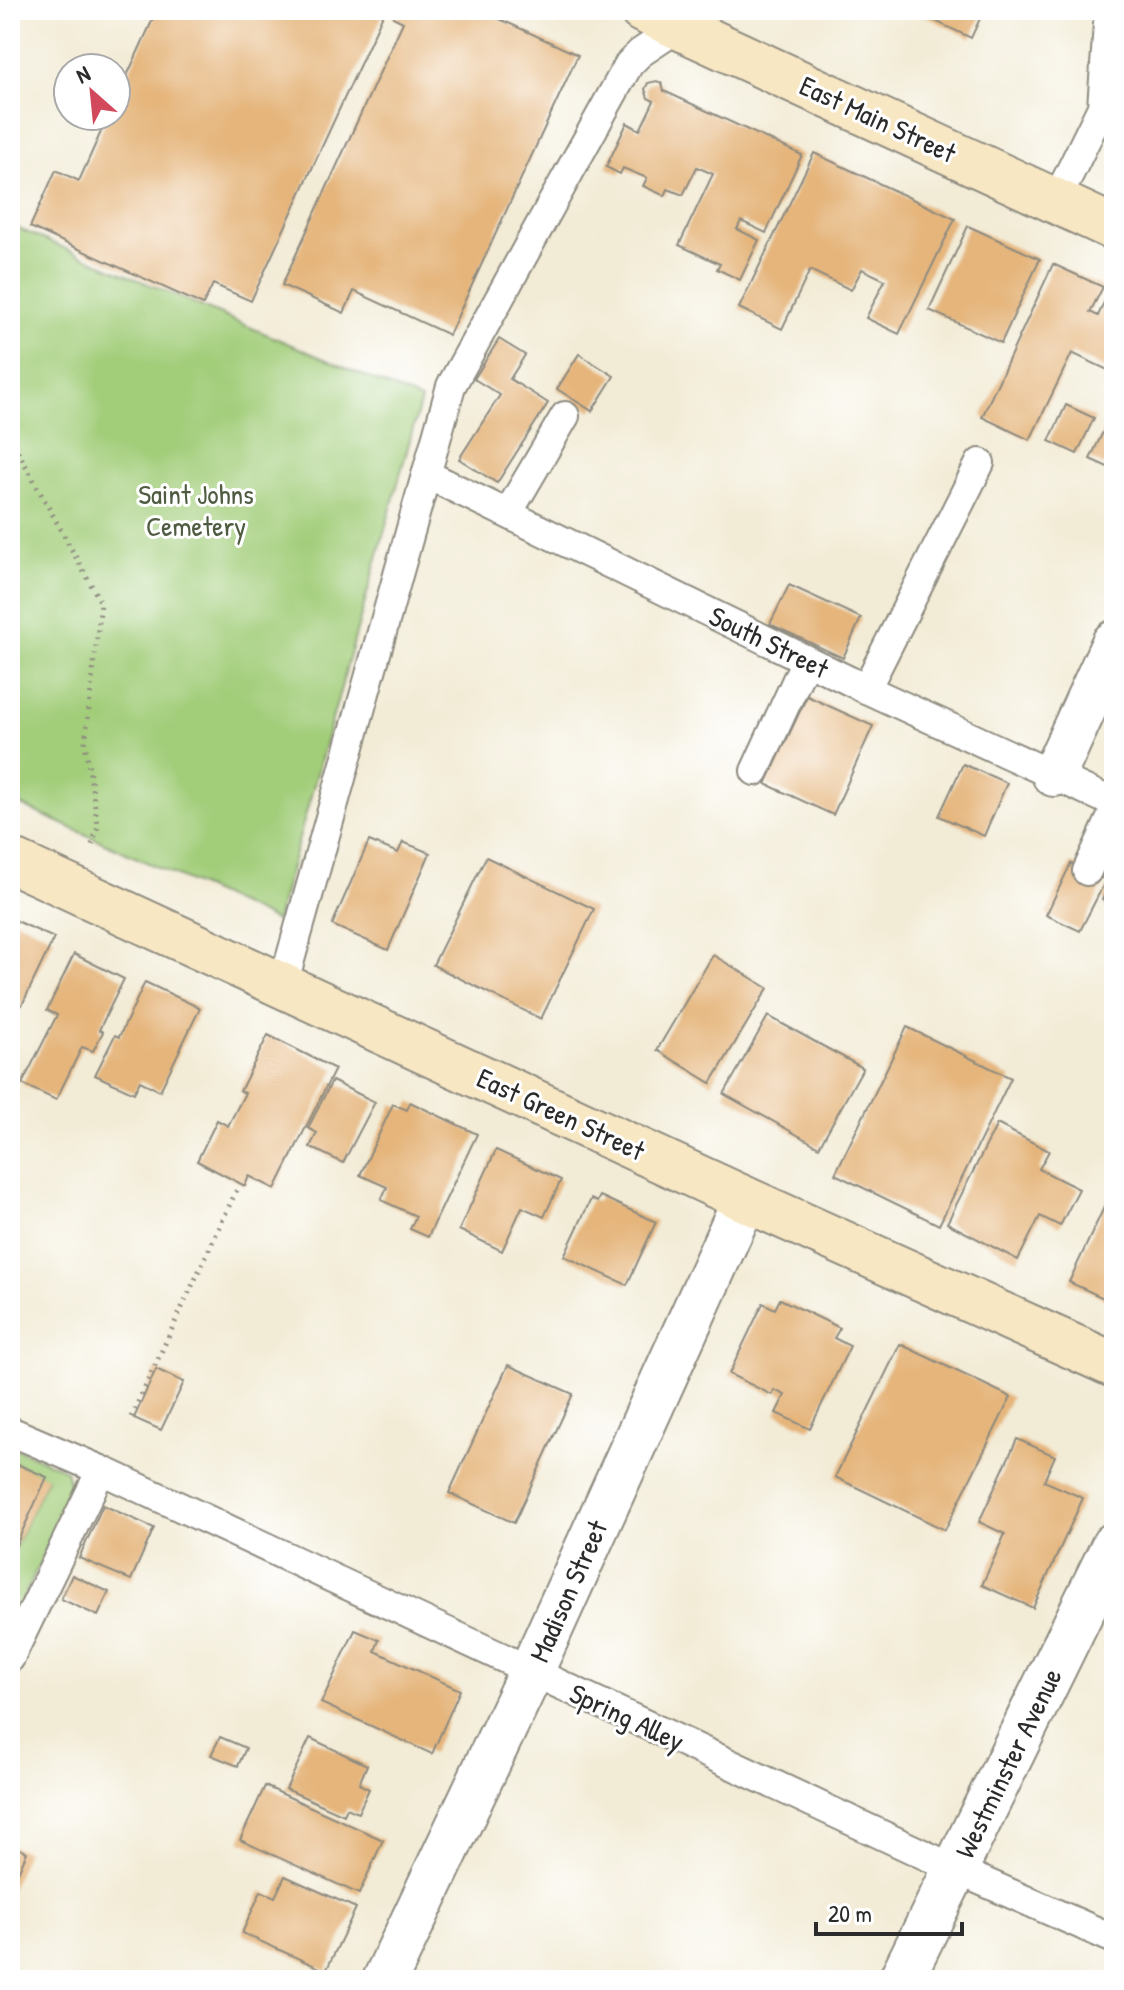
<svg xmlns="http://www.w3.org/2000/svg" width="1124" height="1990" font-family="'Patrick Hand',sans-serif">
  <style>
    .green { fill: #a2cd79; stroke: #667c52; stroke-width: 2 }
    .building { fill: #e5b57b }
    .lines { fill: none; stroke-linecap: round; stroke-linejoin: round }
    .lane-casing { stroke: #8e8b80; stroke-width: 32 }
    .street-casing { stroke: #8e8b80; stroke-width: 48 }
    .secondary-casing { stroke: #8e8b80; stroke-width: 48 }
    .path { stroke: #8e8b80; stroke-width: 5; stroke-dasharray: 2 6; stroke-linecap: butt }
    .lane { stroke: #fff; stroke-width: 28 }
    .street { stroke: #fff; stroke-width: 44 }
    .secondary { stroke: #f8e7c3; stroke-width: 44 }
    .labels { text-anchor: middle; stroke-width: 6; stroke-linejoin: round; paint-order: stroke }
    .street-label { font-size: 28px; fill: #2b2b2b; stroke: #fff }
    .park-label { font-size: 28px; fill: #4f5c42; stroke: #fff }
  </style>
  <rect width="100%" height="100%" fill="#fff"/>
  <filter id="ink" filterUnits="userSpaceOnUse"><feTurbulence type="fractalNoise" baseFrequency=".0125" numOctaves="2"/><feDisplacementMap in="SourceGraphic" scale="16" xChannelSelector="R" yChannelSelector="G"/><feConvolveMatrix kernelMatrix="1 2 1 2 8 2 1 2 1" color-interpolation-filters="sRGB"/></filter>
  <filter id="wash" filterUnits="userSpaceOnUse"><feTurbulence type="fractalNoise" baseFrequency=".006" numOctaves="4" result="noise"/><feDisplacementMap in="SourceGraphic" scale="32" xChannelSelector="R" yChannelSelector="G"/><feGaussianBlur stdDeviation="1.8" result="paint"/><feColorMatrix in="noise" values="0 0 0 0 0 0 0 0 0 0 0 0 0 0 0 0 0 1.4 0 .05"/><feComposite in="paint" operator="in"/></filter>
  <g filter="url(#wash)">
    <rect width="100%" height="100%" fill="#f2ebd5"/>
    <!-- green -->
    <g class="green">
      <path d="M10,225l411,175 -145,521 -266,-121z"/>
      <path d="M10,1446l56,24 6,24 -62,133v-69l37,-80 -37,-17z"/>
    </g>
    <g id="blocks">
      <!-- building -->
      <g class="building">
        <path d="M157,10h228l-134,291 -38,-17 -10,21 -173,-78 26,-57 23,11 29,-65h8v-16z"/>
        <path d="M396,10h84l98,45 -129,280 -95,-44 -10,22 -62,-28 121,-263 -10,-5z"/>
        <path d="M912,10h72l-13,28z"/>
        <path d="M657,81l5,3 2,7 138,64 -36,78 -25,-12 -4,8 22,11 -19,40 -23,-11 3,-5 -41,-19 34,-71 -16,-7 -14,28 -15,-6 -3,7 -22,-10 4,-8 -24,-10 -3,6 -14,-7 21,-44 13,7 14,-29 -6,-3 -3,-9 3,-6z"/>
        <path d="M814,153l141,66 -56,115 -33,-16 19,-38 -23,-11 -11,21 -41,-20 -28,59 -43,-21z"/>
        <path d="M968,226l72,33 -39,84 -72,-33z"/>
        <path d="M1053,264l50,23 -13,25 8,4 11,-25 5,2v80l-42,-20 -42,87 -48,-23z"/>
        <path d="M499,339l26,16 -15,24 38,24 -51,80 -38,-24 41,-64 -26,-16z"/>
        <path d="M579,354l35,22 -22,35 -35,-22z"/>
        <path d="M1066,405l28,13 -17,36 -28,-13z"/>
        <path d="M1114,409v61l-24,-11z"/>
        <path d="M789,585l72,33 -18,40 -73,-34z"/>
        <path d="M807,696l66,30 -40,89 -67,-31z"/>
        <path d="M963,764l44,19 -23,53 -45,-20z"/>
        <path d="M369,841l29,12 5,-11 27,11 -42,97 -56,-25z"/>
        <path d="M486,857l108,52 -53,110 -108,-54z"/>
        <path d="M1071,863l35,17 -26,51 -34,-16z"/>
        <path d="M1114,873v32l-12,-5z"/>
        <path d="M10,918l44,20 -32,67 -12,-5z"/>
        <path d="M74,954l50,25 -25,51 4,2 -10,19 -11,-4 -26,53 -34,-16 35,-69 -10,-5z"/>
        <path d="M713,955l55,33 -57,95 -54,-33z"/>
        <path d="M145,982l55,26 -40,83 -20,-10 -6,12 -39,-18 20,-40 4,2z"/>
        <path d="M768,1016l95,52 -44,79 -95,-53z"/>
        <path d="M907,1027l104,51 -72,147 -104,-51z"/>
        <path d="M268,1035l67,34 -60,120 -26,-13 -4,10 -48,-25 20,-41 11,6 17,-33 -5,-2z"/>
        <path d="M332,1081l43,21 -32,61 -33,-16 7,-14 -9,-5z"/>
        <path d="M410,1102l67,32 -49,103 -18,-8 6,-13 -35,-16 6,-13 -27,-12 33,-71 14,6z"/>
        <path d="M997,1124l52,27 -10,18 40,20 -19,37 -20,-10 -22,44 -71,-37z"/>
        <path d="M496,1150l65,30 -17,37 -22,-10 -20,44 -43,-21z"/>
        <path d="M1114,1186v117l-45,-21z"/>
        <path d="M600,1196l56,26 -29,63 -63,-29 27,-57 6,3z"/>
        <path d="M780,1299l60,29 -6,10 16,8 -40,83 -34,-16 9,-18 -11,-5 -2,5 -43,-21 34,-71 12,6z"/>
        <path d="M900,1344l111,53 -66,133 -110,-53z"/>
        <path d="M508,1365l65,29 -59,129 -65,-30z"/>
        <path d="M156,1369l28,13 -23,48 -27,-12z"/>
        <path d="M1017,1439l38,17 -11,25 39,17 -50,110 -51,-23 23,-51 -26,-12z"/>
        <path d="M10,1461l37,16 -37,81z"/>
        <path d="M103,1505l51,23 -23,52 -52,-22z"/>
        <path d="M72,1575l37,17 -11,24 -37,-17z"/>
        <path d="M355,1630l24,10 -4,11 85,39 -28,64 -111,-51z"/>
        <path d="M220,1737l26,11 -8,18 -27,-11z"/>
        <path d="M310,1738l57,27 -8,19 10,5 -11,24 -11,-5 -3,7 -58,-26z"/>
        <path d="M265,1786l118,54 -24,54 -119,-54z"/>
        <path d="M10,1845l17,7 -17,39z"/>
        <path d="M285,1876l71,32 -30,63 -84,-38 19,-42 14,6z"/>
      </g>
    </g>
  </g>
  <g filter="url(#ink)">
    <use href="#blocks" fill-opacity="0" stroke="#8e8b80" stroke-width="2"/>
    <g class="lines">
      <!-- lane casing -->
      <g class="lane-casing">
        <g id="lane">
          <path d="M1056,201l46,-94 7,-97"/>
          <path d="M428,475l438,214 248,114"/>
          <path d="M508,513l57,-97"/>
          <path d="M866,689l114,-226"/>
          <path d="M755,771l51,-111"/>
          <path d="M1087,871l27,-59"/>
          <path d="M283,985l168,-599 178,-322 11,-11 39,-26"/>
          <path d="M10,1431l91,39 856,400 157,69"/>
          <path d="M10,1658l91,-188"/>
        </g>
      </g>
      <!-- street casing -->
      <g class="street-casing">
        <g id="street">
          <path d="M1054,774l60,-131"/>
          <path d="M385,1980l146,-308 214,-473"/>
          <path d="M901,1980l213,-435"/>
        </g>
      </g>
      <!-- secondary casing -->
      <g class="secondary-casing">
        <g id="secondary">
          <path d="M642,10l472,218"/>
          <path d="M10,860l735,339 369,166"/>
        </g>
      </g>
      <!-- path -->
      <g class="path">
        <path d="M10,437l91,166 -16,140 13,83 -7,22"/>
        <path d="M131,1417l107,-230"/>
      </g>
      <!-- lane -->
      <use href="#lane" class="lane"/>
      <!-- street -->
      <use href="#street" class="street"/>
      <!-- secondary -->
      <use href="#secondary" class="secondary"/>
    </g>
  </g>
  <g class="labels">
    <!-- street labels -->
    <g class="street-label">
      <text transform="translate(878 119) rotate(25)" y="10">East Main Street</text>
      <text transform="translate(769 642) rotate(26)" y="10">South Street</text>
      <text transform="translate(561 1114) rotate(25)" y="10">East Green Street</text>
      <text transform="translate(568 1591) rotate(-66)" y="10">Madison Street</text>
      <text transform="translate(627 1717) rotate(25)" y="10">Spring Alley</text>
      <text transform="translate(1008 1763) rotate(-64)" y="10">Westminster Avenue</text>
    </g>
    <!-- park labels -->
    <g class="park-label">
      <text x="196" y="504">Saint Johns<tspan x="196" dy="32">Cemetery</tspan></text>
    </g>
  </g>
  <!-- margin -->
  <rect width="1124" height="1990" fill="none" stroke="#fff" stroke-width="40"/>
  <!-- north arrow -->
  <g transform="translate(92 92) rotate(333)"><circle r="38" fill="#ffffff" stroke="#aaaaaa" stroke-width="2"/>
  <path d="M0-6L14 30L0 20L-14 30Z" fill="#d1495b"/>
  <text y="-12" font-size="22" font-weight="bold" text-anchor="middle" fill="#2b2b2b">N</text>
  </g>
  <!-- scale -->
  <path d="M816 1922v12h146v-12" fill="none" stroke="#2b2b2b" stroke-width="4"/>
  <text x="828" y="1922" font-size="24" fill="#2b2b2b" stroke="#ffffff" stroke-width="6" paint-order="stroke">20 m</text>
</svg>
